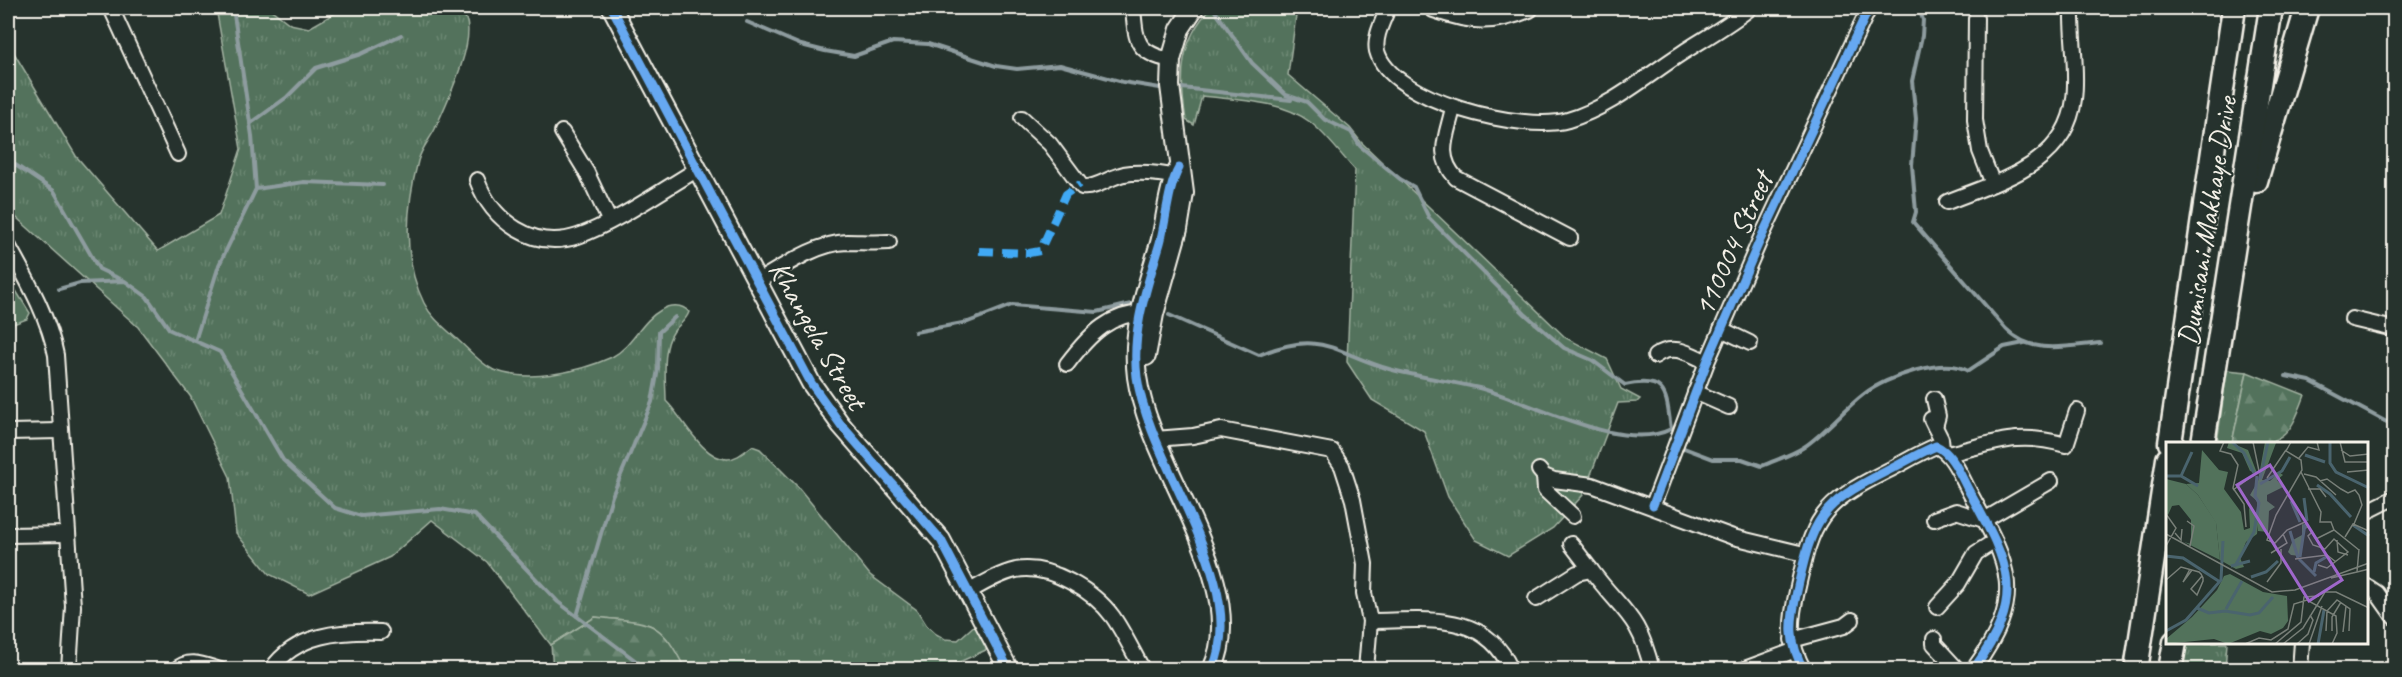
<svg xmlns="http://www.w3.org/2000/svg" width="2402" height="677" font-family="Caveat,sans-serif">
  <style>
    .grass { fill: url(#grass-tufts); stroke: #a3b2a2; stroke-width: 1.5 }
    .forest { fill: url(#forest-firs); stroke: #a3b2a2; stroke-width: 1.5 }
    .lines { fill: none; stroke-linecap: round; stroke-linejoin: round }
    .stream { stroke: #8e9c9f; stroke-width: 4 }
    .minor-casing { stroke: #f4f1e8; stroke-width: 18 }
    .tertiary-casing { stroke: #f4f1e8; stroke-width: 22 }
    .primary-casing { stroke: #f4f1e8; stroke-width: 27 }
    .minor { stroke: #26332d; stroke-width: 14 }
    .tertiary { stroke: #26332d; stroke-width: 18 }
    .primary { stroke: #26332d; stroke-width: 22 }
    .quiet { stroke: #3fa9f5; stroke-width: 8; stroke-dasharray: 15 8; stroke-linecap: butt }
    .cycleway-casing { stroke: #26332d; stroke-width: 13 }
    .cycleway { stroke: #66a8f1; stroke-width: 9 }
    .labels { text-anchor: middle; stroke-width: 4.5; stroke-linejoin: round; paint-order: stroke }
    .street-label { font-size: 30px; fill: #f4f1e8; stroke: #26332d }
    .inset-river { fill: none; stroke: #4a646e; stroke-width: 3 }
    .inset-road { fill: none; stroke: #787f78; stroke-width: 1.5 }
    .view { fill: #9f67cb; fill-opacity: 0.15; stroke: #9f67cb; stroke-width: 3 }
    .inset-edge { fill: none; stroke: #f4f1e8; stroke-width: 3 }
  </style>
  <defs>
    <pattern id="grass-tufts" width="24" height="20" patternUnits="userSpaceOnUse" patternTransform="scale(1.5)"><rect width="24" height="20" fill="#52725b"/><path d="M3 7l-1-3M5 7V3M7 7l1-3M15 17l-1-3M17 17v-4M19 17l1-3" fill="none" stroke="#6c8773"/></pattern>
    <pattern id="forest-firs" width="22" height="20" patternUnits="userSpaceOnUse" patternTransform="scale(1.5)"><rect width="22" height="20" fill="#52725b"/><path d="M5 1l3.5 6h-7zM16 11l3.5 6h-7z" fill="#6c8773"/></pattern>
  </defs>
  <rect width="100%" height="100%" fill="#26332d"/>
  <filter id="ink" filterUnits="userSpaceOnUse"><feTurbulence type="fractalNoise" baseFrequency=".0167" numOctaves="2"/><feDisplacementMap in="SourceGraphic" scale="12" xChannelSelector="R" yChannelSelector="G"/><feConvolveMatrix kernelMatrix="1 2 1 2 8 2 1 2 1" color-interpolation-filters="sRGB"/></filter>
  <g filter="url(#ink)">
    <!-- grass -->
    <g class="grass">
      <path d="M216,8h53l21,16 19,4 35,-20h105c5,2 13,4 16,9 13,22 -20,89 -30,112 -5,10 -14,20 -17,32 -12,46 -16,98 6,142 8,16 21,25 34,37 10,9 22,23 34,29 34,15 87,3 120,-12 20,-10 29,-36 49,-47 9,-6 21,-6 28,2 -3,9 -10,12 -15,19 -13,18 -8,49 -8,70 16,15 36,58 61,58 10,0 18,-8 25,-13l8,3 38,38 72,88 47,35 10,16 9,8 9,5 13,1 19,-17 11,26 -44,20h-259c-27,-53 -34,-45 -90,-52l-44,28 -64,-83 -55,-42 -42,37 -81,37 -40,-20 -33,-41 -6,-56 -40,-81 -52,-69 -130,-117v-167l68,113 82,95 61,-36 22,-66z"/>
      <path d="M1211,8h86l-9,67 62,53 11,14 205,196 41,21 14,30 19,10 -3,3 -19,1 -35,92 -30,33 -45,28 -32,-16 -28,-43 -24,-66 -52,-31 -25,-38 8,-192c-14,-15 -28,-35 -45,-48 -28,-22 -74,-22 -108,-26l-8,29 -8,-5c-7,-43 -7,-79 25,-112z"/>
      <path d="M8,278l22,35 -3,6 -19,7z"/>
      <path d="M2227,370l20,2 -15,71h-15z"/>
      <path d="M2187,643h40l-2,26h-43z"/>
    </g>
    <!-- forest -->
    <g class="forest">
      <path d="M2247,372l58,23c-18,49 -23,48 -73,48z"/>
      <path d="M595,617c56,7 63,-1 90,52h-132l-2,-24z"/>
    </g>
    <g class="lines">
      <!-- stream -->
      <g class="stream">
        <path d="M1919,8l4,12 -1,16 -10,45 4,38 -4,46 4,47 -3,10 93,107c26,27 61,17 94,14"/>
        <path d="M747,22l54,23 24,6 29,5 39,-14 35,2 68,22 21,3 43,-4 63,17 37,6"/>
        <path d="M1182,88l109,12"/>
        <path d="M250,124l37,-27 29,-29 45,-14 40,-19"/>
        <path d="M8,160l46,31 45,78 25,12"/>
        <path d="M256,189l48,-7 79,3"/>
        <path d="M8,288l3,-2"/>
        <path d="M59,289l21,-6 45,-2 22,16 23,33 50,22 63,108 52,48 26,8 79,-7 35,6 83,87 90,68"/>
        <path d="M1169,315l90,40c63,-26 73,-3 130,14 30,8 60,12 90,19 51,13 143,66 192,41 -5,-35 -3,-53 -46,-44l-33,-25 -28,-12 -39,-34 -96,-96 -15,-31 -14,-8 -40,-33 -9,-14 -27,-13 -17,-17 -21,-7 -34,-32 -37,-52"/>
        <path d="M915,332l53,-10 44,-17 85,7 34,-8"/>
        <path d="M195,341l24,-76 37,-76 -4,-53 -19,-128"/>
        <path d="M2286,376l24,5 84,45"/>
        <path d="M1684,448l29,11h29l20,7c13,-6 30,-11 42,-19 22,-15 39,-37 60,-53 22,-17 80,-38 104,-23l36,-24 20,-4"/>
        <path d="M577,616l35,-120 40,-94 6,-33 1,-37 16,-15"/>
      </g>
      <!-- minor casing -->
      <g class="minor-casing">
        <g id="minor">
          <path d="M111,8l67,146"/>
          <path d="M1133,8c3,32 2,45 38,52"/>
          <path d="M1388,8c-5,13 -14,29 -11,43 13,50 147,82 191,69 43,-13 77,-43 114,-67 23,-15 47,-28 68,-45"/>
          <path d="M1976,18l-1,102 5,31 13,33"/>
          <path d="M1453,108c-6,28 -18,47 3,70l114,60"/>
          <path d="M1022,118l28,26 32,43c13,2 28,-10 42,-13 18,-3 39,0 58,4"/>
          <path d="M562,132l25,41 22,47"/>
          <path d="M477,180c15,41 56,71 101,56 36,-12 86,-47 120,-67"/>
          <path d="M1947,202c52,-21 119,-37 127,-103 4,-30 -3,-61 -2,-91"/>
          <path d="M8,245c19,35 40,70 48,110l17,251 -4,64"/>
          <path d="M758,281c26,-15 59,-38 89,-39 14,0 28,1 42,0"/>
          <path d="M2352,319l42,10"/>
          <path d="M1721,329l29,14"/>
          <path d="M1655,356c18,-13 33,-3 52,6"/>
          <path d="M1067,364c21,-28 46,-55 83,-50"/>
          <path d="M1695,392l34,15"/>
          <path d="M1934,399l4,17 -3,11"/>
          <path d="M1931,419l10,20 1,10"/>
          <path d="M8,432l52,-1"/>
          <path d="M1155,439l38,-3 28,-6 111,21 10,15 11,34 12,64 -1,29 6,28 -4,49"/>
          <path d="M1948,454c47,-11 70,-23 118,-9l11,-34"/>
          <path d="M1539,470l5,6 10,4 38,5 141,52 71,17"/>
          <path d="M1544,476l1,14 28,26"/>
          <path d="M1653,505l54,-143 53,-122 109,-232"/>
          <path d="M2368,511l26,-13"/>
          <path d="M1934,519l22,-8 28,9 67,-39"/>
          <path d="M8,535l59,-1"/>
          <path d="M1571,544l20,26"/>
          <path d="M2368,587l9,6 17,24"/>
          <path d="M970,591c14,-8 29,-17 46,-21 34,-6 78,21 97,47 11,16 20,35 30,53"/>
          <path d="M1536,599l41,-26 14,-3c31,42 48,44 61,100"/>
          <path d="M1937,607l21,-23 18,-31 19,-12"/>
          <path d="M1370,621c53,0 116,-12 141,49"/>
          <path d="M1934,639v5l24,26"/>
          <path d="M1792,640l52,-14 8,-6"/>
          <path d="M176,670c12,-13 30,-4 44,0"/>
          <path d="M271,670c25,-37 70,-39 110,-38"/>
          <path d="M1742,670l51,-19"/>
          <path d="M1804,670c-16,-28 -14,-48 -7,-79 16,-73 22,-86 90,-120 16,-8 32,-18 49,-25 17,7 25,31 34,47 40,73 57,103 3,177"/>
          <path d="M2300,670l2,-28"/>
        </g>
      </g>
      <!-- tertiary casing -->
      <g class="tertiary-casing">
        <g id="tertiary">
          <path d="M612,8l199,375 30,42 100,115 68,130"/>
          <path d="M1434,8c37,13 59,15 95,0"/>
          <path d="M1179,168c-11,19 -13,53 -19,75 -13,44 -29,87 -23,134 12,89 115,207 75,293"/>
          <path d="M1146,356l8,-42 24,-85 6,-36 -14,-107 1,-26 9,-31 14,-21"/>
        </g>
      </g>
      <!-- primary casing -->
      <g class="primary-casing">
        <g id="primary">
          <path d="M2256,181l51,-173"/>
          <path d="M2170,443l64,-435"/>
          <path d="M2203,443l68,-435"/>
          <path d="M2136,670l32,-211"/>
          <path d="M2170,670l5,-28"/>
        </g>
      </g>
      <!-- minor -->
      <use href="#minor" class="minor"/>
      <!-- tertiary -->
      <use href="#tertiary" class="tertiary"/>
      <!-- primary -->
      <use href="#primary" class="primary"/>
      <!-- quiet -->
      <path class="quiet" d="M979,251l50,2 11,-2 26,-57 14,-10"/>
      <!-- cycleway casing -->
      <g class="cycleway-casing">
        <g id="cycleway">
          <path d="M612,8l199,375 30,42 100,115 68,130"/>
          <path d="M1179,168c-11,19 -13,53 -19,75 -13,44 -29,87 -23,134 12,89 115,207 75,293"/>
          <path d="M1653,505l54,-143 53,-122 109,-232"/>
          <path d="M1804,670c-16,-28 -14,-48 -7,-79 16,-73 22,-86 90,-120 16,-8 32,-18 49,-25 17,7 25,31 34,47 40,73 57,103 3,177"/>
        </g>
      </g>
      <!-- cycleway -->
      <use href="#cycleway" class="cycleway"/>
    </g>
  </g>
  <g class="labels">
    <!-- street labels -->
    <g class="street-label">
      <text transform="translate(2207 221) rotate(-81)" y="10">Dumisani Makhaye Drive</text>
      <text transform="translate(1733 244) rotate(-66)" y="10">110004 Street</text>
      <text transform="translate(818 335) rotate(60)" y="10">Khangela Street</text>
    </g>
  </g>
  <!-- overview -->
  <g transform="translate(2166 442)">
    <rect width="202" height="202" fill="#26332d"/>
    <path d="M63,0l19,8 9,23 -7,-2 -8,-18 -15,-5zM99,0l11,1 -14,37 8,1 9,-9 4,3 -6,5 6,7 -16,8v6l8,6 -6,4 -1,21 -10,-1 -1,-30 -7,-6 8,-14zM0,37l20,5 12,11 18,27 4,38 -36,-18 7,2v-24l-12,-15 -7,1 -4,9 -2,-2zM136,82l8,3 -5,2 -5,27 -9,-1 -3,-3 5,-12 9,-5z" fill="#52725b"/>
    <path d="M36,8l17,20 9,2 -4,17 17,23 3,18 6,-2 -1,-20 10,7 -2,19 -11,8 -6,16 4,9 -8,2 -16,-9 -4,-37 -18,-28 -12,-11 13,-1zM64,132l33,18 24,4 1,25 -5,7 -12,6 -11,-3 -32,13 -14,-5 -48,5v-5l26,-22 25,-27 7,-14z" fill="#52725b"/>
    <path class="inset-river" d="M66,0l12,11 10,20M164,0v21l6,9 33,16M139,13l20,7M0,34h15l17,10M15,34l11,-24M94,37l8,-37M94,42l22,-13 8,-14M151,43l13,9 21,23M138,56l3,23M125,59l9,21M187,83l16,11M124,89l8,27M0,114l17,2 37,24M134,115l5,-33M133,117l17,17M65,124l19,-5M69,124l19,-34 5,-29 -4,-7 2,-20M148,130l2,-9 12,-7M85,135l15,-5 12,-11M31,166l12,5 16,-2 25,4 9,-2 14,-16M60,167l16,-28M0,189l20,-11 35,-40 2,-39M152,202l6,-34"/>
    <path class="inset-road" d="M58,0l-4,9 11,3 7,11 -5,23 11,16 2,23M125,0l-5,9 15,9 1,10 -26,45 -9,25 8,3 12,-13 18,-8 11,17 18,-9 25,20M174,0l5,20h24M175,8l9,6 19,-2M133,16l9,-11 11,3 -2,-8M135,30l20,40 -1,10h11l3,8M181,30l22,-2M138,32l12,3 20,18M101,36l19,-28M154,39l7,-2 14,10 7,4 7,-3 4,5 3,10 -8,19M142,47h12l6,8M67,48l26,-19 -6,-29M0,72l10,14 -10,18M21,79l7,5 -4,20M146,90l-4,4 5,9 12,4 9,-10 14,13 -21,16 -9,-3M9,91l6,7 1,-11M0,92l106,58 23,-2 74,-27M179,95l8,-13 16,7M171,98l1,12 10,3M193,107l-2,23 12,-3M105,111l16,-10 -4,-9M129,117l32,-4 9,7M24,127l-7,13 9,-12M165,136l26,-6M0,138l15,-13 18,5 2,2 2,4v3l-6,14 -6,-6 11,-13M101,140l14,-19v-14M160,189l1,-20 10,-11 13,9 -1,22M166,189v-14l9,-15M177,190l3,-26M32,202h19M79,202l14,-6 12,2 17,-11 6,-25 13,-4 29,16 1,17 -5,11M109,202l26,-22 3,-25 15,-1M117,202l20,-16 22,-36h11l33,16M131,202l11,-10 5,-14 -3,-5M143,202l13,-38"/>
    <path class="view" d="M104,23l72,115 -33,21 -72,-116z"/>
    <rect width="202" height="202" class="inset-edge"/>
  </g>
  <!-- margin -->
  <rect width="2402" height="677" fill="none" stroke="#26332d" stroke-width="30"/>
  <rect x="15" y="15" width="2372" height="647" fill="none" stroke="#f4f1e8" stroke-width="2" filter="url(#ink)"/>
</svg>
